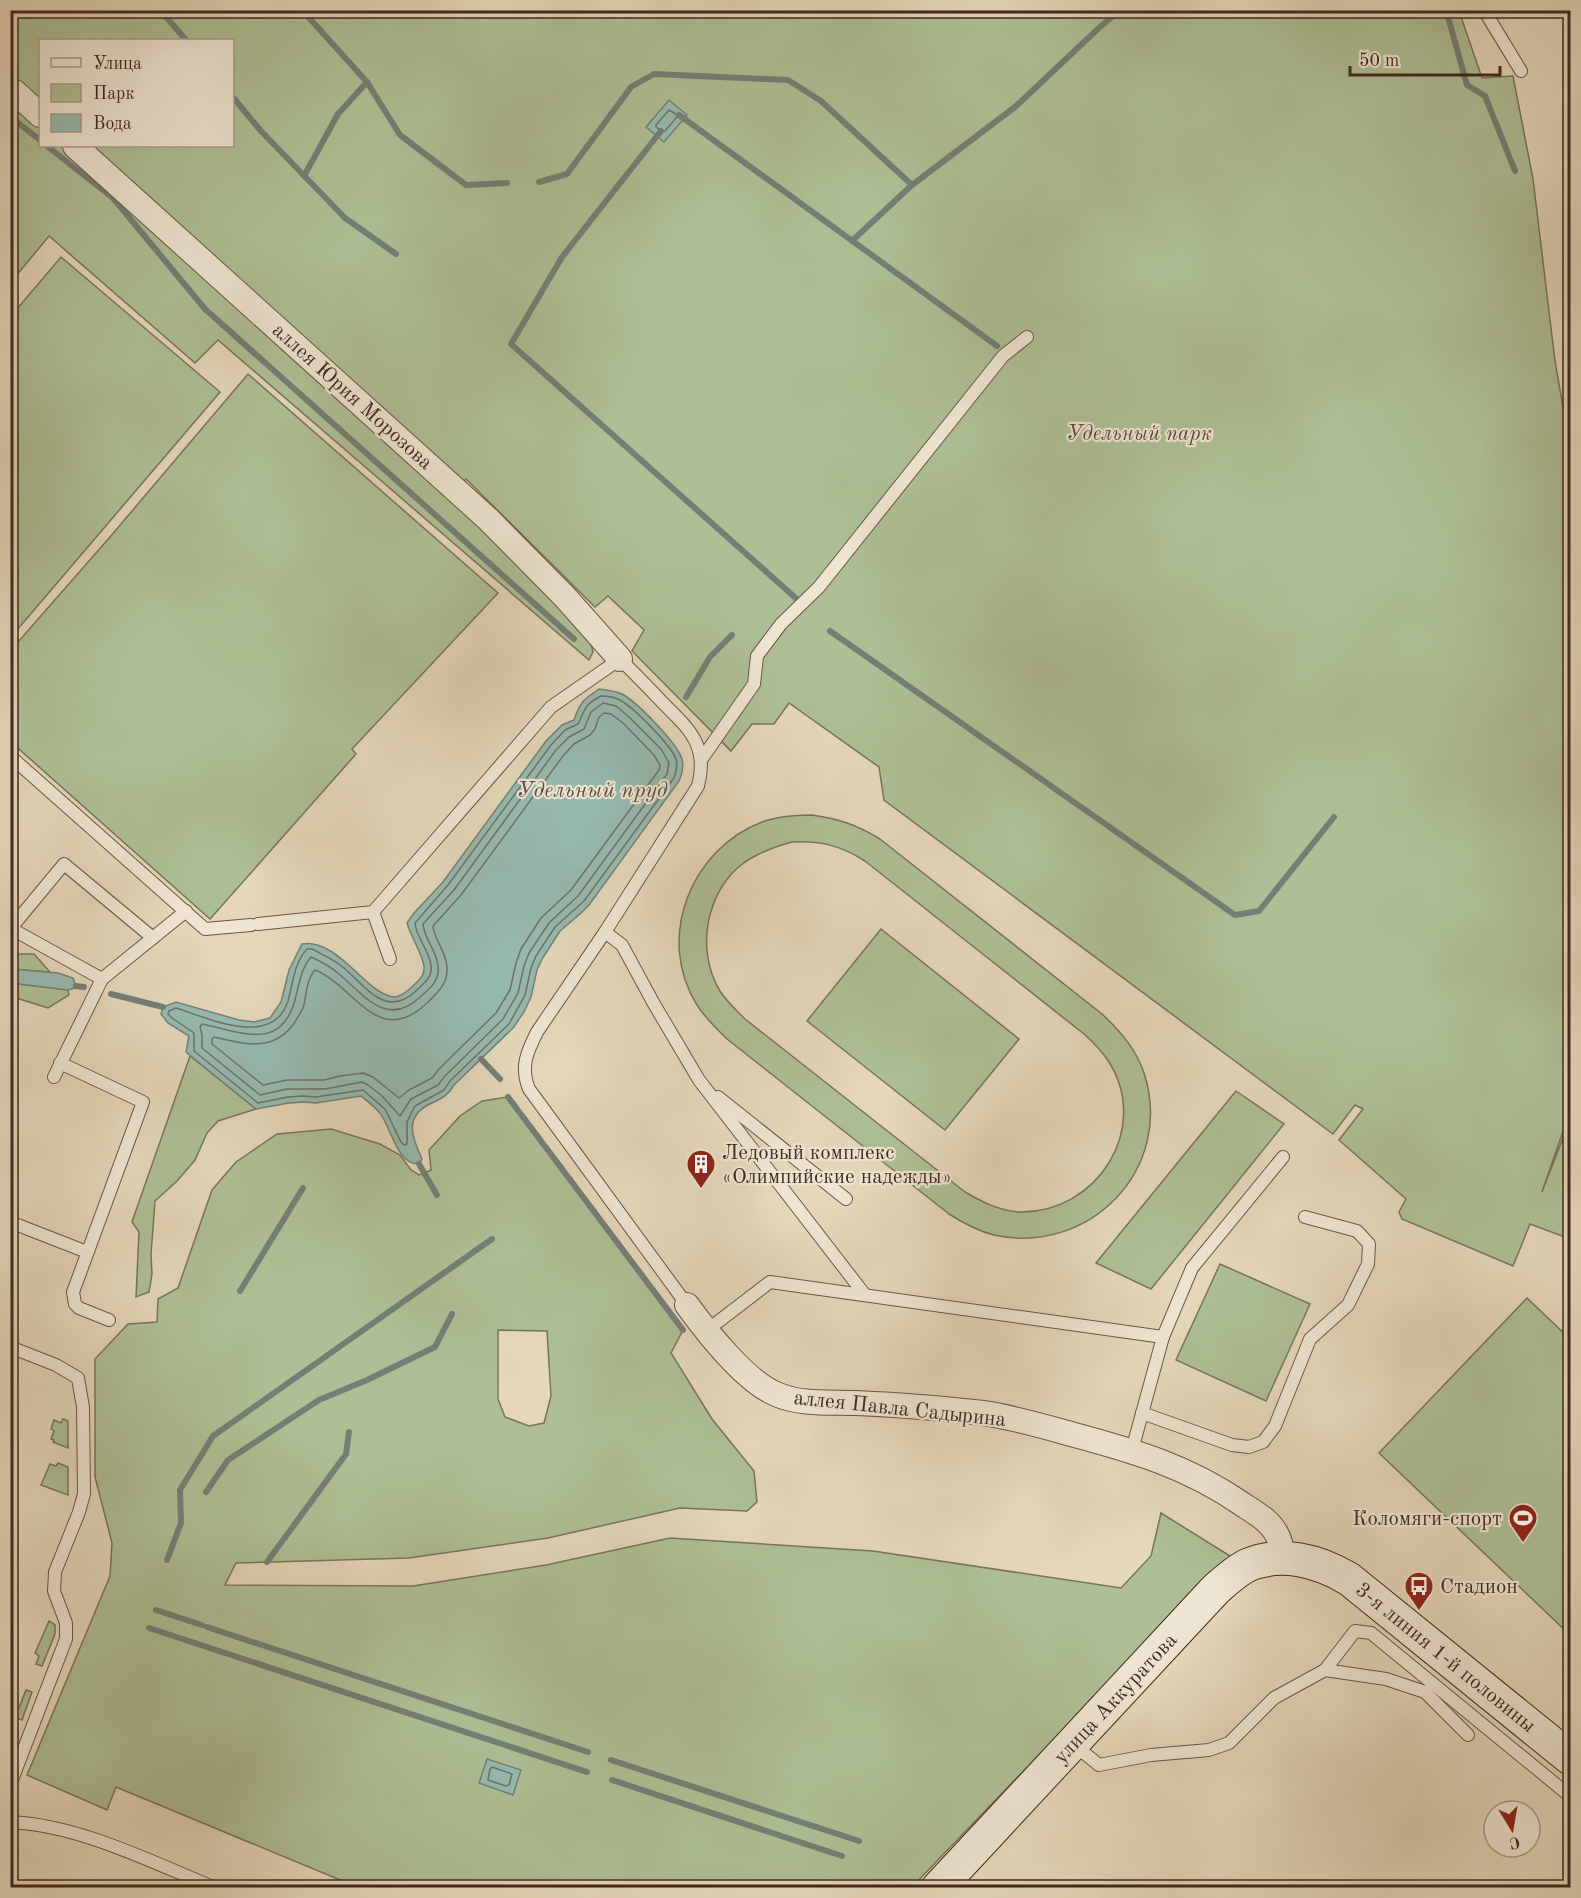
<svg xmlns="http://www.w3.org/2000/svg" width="1581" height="1898" font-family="'Old Standard TT',serif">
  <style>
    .green { fill: #aebf95; stroke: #78745a; stroke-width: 1.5; fill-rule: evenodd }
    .water { fill: #96bab0; stroke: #748076; stroke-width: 1.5 }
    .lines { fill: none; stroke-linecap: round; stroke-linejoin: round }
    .shore { stroke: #6c7268; stroke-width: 1.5 }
    .stream { stroke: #748076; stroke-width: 6 }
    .lane-casing { stroke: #6a5446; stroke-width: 14 }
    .street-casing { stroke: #6a5446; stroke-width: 26 }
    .secondary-casing { stroke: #41291f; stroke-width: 35 }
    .lane { stroke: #eee5d2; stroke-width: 12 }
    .street { stroke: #eee5d2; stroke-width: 24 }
    .secondary { stroke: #eee5d2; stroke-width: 33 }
    .labels { text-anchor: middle; stroke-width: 4.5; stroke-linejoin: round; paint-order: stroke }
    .street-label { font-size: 21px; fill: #41291f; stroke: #eee5d2 }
    .park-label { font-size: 21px; font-style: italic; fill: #574737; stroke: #eee5d2 }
    .poi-label { font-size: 21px; fill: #41291f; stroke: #eee5d2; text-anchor: start }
    .water-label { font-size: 22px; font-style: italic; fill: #564d43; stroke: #eee5d2 }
  </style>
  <rect width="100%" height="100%" fill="#e5d7ba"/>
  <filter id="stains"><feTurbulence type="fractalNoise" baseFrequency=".00333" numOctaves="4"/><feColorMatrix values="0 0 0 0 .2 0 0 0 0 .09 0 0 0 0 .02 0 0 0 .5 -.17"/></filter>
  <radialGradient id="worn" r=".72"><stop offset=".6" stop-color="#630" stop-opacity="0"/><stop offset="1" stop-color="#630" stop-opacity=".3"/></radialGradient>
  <!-- green -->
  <g class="green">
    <path d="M11,11h1448l23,67 31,-2 20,103 22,182 15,87v663l-28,81 24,-62 4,1v108l-40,-15 -17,42 -111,-47 -3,-7 7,-13 -67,-59 24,-31 -8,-4 -22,29 -449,-334 -5,-33 -90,-64 -15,21h-22l-21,27 -99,-100 12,-21 -36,-34 -13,11 -129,-128 -17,17 110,106 31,39 3,11 -4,8 -371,-320 -23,23 -146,-127 -38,46zM40,40h192v106h-192z"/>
    <path d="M61,257l159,135 -209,245v-321z"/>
    <path d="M248,374l250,219 -146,156 4,5 -146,165 -199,-177v-92l99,-113z"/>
    <path d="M812,815c28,4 45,10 68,24l222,175c18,17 34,35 42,59 31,95 -54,183 -150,162 -16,-4 -31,-12 -45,-21l-222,-175c-11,-11 -22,-21 -30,-34 -42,-67 -6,-156 65,-183 16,-6 34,-7 50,-7zM792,842c29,-1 48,3 73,19l219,173c10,9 18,17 25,28 42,67 -12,151 -89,150 -20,-1 -38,-10 -55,-20l-220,-173c-9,-9 -18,-17 -25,-28 -24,-39 -15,-97 21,-126 16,-12 32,-18 51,-23z"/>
    <path d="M881,929l138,110 -74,91 -138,-109z"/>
    <path d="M11,954h23l16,18 -39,-3z"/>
    <path d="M11,983l57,7 1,5 -21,13 -32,-10 -5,7z"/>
    <path d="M190,1056l66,53 -38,12 -11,12 -12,27 -18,21 -22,20 -4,53 1,20 -3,18 -13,5 3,-65 -7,-10z"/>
    <path d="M1236,1091l48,33 -133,165 -55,-26z"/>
    <path d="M508,1097l175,233 -12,23 41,66 42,52 3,31 -10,9 -67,-3 -132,30 -139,20 -173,5 -11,22 188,1 133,-21 124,-27 203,13 248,37 30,-32 10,-43 69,43 -318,331h-555l-241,-100 -9,23 -80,-35 83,-199 2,-33 -17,-66v-118l33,-35 29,-2 1,-23 20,-11 34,-98 24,-28 41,-28 54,-5 49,15 20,11 11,15 8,5 12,-5 -2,-20 31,-34 22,-15zM498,1330l49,1 4,65 -7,27 -15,3 -24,-9 -7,-18z"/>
    <path d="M1220,1264l90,40 -44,97 -90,-41z"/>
    <path d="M1527,1298l43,41v296l-191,-182z"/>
    <path d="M63,1419l5,2v27l-15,-6 1,-2 -3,-1 3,-8 -3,-2 3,-9 7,3z"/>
    <path d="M58,1463l10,4v28l-27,-10 9,-21 6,2z"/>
    <path d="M49,1621l6,4v9l-13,32 -6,-2 3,-8 -4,-3z"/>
    <path d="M26,1690l6,2 -10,28 -11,-4 4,-9 4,1z"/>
  </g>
  <!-- water -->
  <g class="water">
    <path d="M669,100l18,15 -23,27 -18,-15z"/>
    <path d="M599,689c7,1 17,2 23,5 15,8 55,49 60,65 2,8 0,15 -3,22l-90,124 -9,9 -20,17 -18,28 -5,11 -6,27 -7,15 -11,16 -59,57c-6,10 -11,13 -22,18 -29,13 -20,33 -10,56l-3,5c-23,1 -28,-39 -40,-52 -5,-6 -12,-11 -18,-16l-45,7 -12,-1 -15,1 -33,6 -70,-57 3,-16 -21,-13 -7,-9 2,-7 13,-5 63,18 15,2 16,-4 11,-16 8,-32 13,-26c37,-6 66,53 93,53 7,-1 14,-7 19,-12 6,-6 11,-10 10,-19 -2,-13 -13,-29 -17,-43l7,-10 29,-31 103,-141 16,-16 12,-5c6,-18 10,-21 25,-31z"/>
    <path d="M11,969l47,4 15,5 3,8 -1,2 -7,2 -57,-7z"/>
    <path d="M487,1759l34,11 -8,25 -34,-12z"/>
  </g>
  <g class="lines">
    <!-- shore -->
    <g class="shore">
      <path d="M669,110l7,4 1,3 -12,14 -3,1 -6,-5v-2z"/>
      <path d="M601,696c6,0 13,1 19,4 13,7 51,45 56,59 2,7 0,13 -2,19l-90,123 -29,26 -19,29 -5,12 -6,27 -16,29 -59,57 -6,9 -29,16 -8,16v22l-3,1 -3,-3 -16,-33 -22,-19 -47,7 -13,-1 -15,1 -30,6 -64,-52v-18l-22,-15 -4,-4 1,-3 7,-3c32,10 97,41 112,-7 5,-18 6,-38 19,-52h5c11,6 23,11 32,19 24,21 43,51 73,22 6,-6 13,-11 14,-19 2,-17 -15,-32 -16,-48l33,-38 103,-140 14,-15 13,-6c8,-16 6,-19 23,-28z"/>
      <path d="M603,703l13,3 13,11 32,32 8,14 -2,11 -89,122 -29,27 -20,30 -5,13 -6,27 -15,26 -58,57 -7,9 -27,14 -11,17 -18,-20 -14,-11 -6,-3 -37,7h-38l-27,6 -58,-47v-13l-2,-8 2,-3c40,8 81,29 94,-28 3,-13 6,-29 15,-39 9,4 20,10 28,17 24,20 48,55 81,23 8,-7 17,-14 18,-25 2,-18 -14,-32 -15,-48l31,-34 102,-140 13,-13 15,-8 7,-17z"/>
      <path d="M604,713l7,1 12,9 31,32 6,10 -1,5 -88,120 -30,28 -20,31 -5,14 -6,27 -14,23 -57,56 -7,9 -23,12 -10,8 -26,-21 -10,-4 -23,3 -16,4h-37l-24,5 -51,-41v-5l2,-2c31,7 60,16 81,-15 3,-6 7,-10 9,-17 2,-11 3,-26 11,-35 39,15 63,80 112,33 10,-10 21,-19 20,-35 0,-16 -13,-28 -14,-42l28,-31 102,-139 11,-12 16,-9 5,-6 4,-12z"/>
      <path d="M492,1767l20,7 -3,11 -3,1 -18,-6 2,-11z"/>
    </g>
    <!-- stream -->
    <g class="stream">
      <path d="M160,10l26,30"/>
      <path d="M302,10l65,72 33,53 66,50 41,-2"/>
      <path d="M1446,10l21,75 18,11 30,75"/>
      <path d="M232,96l28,34 85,88 51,36"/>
      <path d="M679,115l318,231"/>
      <path d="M10,131l7,-9 23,18"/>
      <path d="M661,131l-99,126 -51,87 288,257"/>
      <path d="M47,146l66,52 92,111 369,330"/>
      <path d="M304,176l34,-62 29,-32"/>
      <path d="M539,182l28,-8 64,-87 23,-13 134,6 33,21 91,84"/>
      <path d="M853,240l59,-55 103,-78 85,-80 20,-17"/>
      <path d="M830,631l405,284 24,-4 75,-94"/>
      <path d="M686,697l24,-40 22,-22"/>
      <path d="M76,986l8,1"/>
      <path d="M111,994l52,13"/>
      <path d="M481,1059l19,20"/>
      <path d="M508,1097l175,233"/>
      <path d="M419,1164l18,31"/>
      <path d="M240,1291l63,-103"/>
      <path d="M206,1492l22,-32 91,-60 48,-20 68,-33 17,-33"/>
      <path d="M167,1560l14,-37 -1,-33 33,-54 279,-197"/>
      <path d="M267,1562l79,-108 3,-22"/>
      <path d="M156,1610l46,15"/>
      <path d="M207,1627l381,125"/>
      <path d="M149,1628l438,144"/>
      <path d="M611,1760l248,81"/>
      <path d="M612,1780l230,76"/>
    </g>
    <!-- lane casing -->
    <g class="lane-casing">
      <g id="lane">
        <path d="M1484,10l37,61"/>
        <path d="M10,756l195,173 46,-4"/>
        <path d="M701,760l53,-76 3,-28 24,-32 38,-37 184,-231 24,-19"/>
        <path d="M373,912l17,47"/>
        <path d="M258,924l115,-12 178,-205 69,-48c14,14 28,28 42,43 26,26 47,43 36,84l-93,146 -68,100c-10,20 -17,35 -8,57l158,216"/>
        <path d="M10,928l92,51"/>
        <path d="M11,928l53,-64 89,74"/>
        <path d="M605,932l17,13 32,59 45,76 166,215"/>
        <path d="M60,1063l83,39 -70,190 2,12 4,4 30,12"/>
        <path d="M54,1077l48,-98 84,-68"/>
        <path d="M718,1097l128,102"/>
        <path d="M10,1222l77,30"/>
        <path d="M706,1331l64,-49 393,55"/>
        <path d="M10,1347l46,18 22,13 5,29 1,87 -5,18 -24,60 -1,19 12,32v16l-56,146"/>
        <path d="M1142,1413l90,32 17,2 14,-5 12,-16 35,-87 38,-34 20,-41 1,-20 -12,-13 -52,-14"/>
        <path d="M1132,1450l31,-113 29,-69 91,-111"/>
        <path d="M1325,1670l30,-39 16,2 199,163"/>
        <path d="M1073,1744l26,21 52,-10 58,-5 20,-7 45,-45 51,-28 61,9 39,13 43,43"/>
        <path d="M10,1822c69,3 142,40 205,66"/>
      </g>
    </g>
    <!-- street casing -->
    <g class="street-casing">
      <g id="street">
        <path d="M10,100l5,-8 25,23"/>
        <path d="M75,146l413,373 77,78 55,62"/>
        <path d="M687,1305c19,26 59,77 89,89 24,11 54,8 80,9 43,2 85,5 127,10 29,4 59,13 88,21 63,17 116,32 171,70 12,8 27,16 34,29 5,8 6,17 6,26"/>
      </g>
    </g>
    <!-- secondary casing -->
    <g class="secondary-casing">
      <path id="secondary" d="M938,1888l278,-299c9,-8 19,-17 30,-23 34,-16 73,-5 103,13l221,179"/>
    </g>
    <!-- lane -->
    <use href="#lane" class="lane"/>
    <!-- street -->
    <use href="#street" class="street"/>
    <!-- secondary -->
    <use href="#secondary" class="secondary"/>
  </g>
  <!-- icons -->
  <defs>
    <g id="building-pin" transform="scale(1.5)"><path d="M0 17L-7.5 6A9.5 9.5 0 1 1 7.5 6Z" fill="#8f2418" stroke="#eee5d2"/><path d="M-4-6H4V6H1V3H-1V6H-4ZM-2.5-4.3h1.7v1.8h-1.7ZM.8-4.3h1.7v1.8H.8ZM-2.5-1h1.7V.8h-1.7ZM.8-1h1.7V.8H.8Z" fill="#fff"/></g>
    <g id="stadium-pin" transform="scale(1.5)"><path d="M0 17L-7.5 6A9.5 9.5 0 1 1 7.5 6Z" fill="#8f2418" stroke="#eee5d2"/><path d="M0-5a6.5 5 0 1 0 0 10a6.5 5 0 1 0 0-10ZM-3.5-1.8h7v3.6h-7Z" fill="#fff"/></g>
    <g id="bus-pin" transform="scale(1.5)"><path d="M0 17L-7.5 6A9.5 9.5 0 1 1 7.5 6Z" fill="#8f2418" stroke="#eee5d2"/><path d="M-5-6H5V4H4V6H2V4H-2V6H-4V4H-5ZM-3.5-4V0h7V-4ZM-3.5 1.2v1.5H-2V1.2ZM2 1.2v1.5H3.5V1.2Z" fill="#fff"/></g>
  </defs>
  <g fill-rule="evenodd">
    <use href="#building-pin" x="701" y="1164"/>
    <use href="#stadium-pin" x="1523" y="1518"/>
    <use href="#bus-pin" x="1419" y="1586"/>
  </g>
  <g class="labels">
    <!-- street labels -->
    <g class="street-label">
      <text transform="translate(353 396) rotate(42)" y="7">аллея Юрия Морозова</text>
      <text transform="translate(900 1408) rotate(6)" y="7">аллея Павла Садырина</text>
      <text transform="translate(1446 1657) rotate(39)" y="7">3-я линия 1-й половины</text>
      <text transform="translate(1115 1698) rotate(-47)" y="7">улица Аккуратова</text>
    </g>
    <!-- park labels -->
    <g class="park-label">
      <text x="1139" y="440">Удельный парк</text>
    </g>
    <!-- poi labels -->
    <g class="poi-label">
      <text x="722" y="1159">Ледовый комплекс<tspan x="722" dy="24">«Олимпийские надежды»</tspan></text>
      <text x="1502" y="1525" text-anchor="end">Коломяги-спорт</text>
      <text x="1440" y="1593">Стадион</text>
    </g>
    <!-- water labels -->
    <g class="water-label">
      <text x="592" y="797">Удельный пруд</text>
    </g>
  </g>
  <!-- margin -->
  <rect width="1581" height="1898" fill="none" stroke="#e5d7ba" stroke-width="36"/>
  <rect x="12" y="12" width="1557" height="1874" fill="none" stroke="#41291f" stroke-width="3"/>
  <rect x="18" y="18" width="1545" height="1862" fill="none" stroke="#41291f" stroke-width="1.5"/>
  <!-- legend -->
  <rect x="39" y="39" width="195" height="108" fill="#eee5d2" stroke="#a99a8a" stroke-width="1.5"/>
  <rect x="51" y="58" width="30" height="9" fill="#eee5d2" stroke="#a99a8a" stroke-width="1.5"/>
  <text x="93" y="69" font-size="18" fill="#41291f">Улица</text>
  <rect x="51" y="84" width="30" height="18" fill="#aebf95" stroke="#a99a8a" stroke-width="1.5"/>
  <text x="93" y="99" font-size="18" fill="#41291f">Парк</text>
  <rect x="51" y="114" width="30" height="18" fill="#96bab0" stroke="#a99a8a" stroke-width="1.5"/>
  <text x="93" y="129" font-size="18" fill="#41291f">Вода</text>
  <!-- north arrow -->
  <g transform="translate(1512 1829) rotate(169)"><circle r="28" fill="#eee5d2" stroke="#a99a8a" stroke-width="1.5"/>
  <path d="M0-4.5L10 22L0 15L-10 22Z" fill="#8f2418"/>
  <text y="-9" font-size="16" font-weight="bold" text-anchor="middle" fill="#41291f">С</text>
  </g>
  <!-- scale -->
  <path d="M1350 66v9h150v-9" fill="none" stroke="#41291f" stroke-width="3"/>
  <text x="1359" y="66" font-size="18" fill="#41291f" stroke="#eee5d2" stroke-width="4.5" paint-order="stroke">50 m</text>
  <rect width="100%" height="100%" filter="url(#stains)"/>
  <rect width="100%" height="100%" fill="url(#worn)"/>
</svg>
